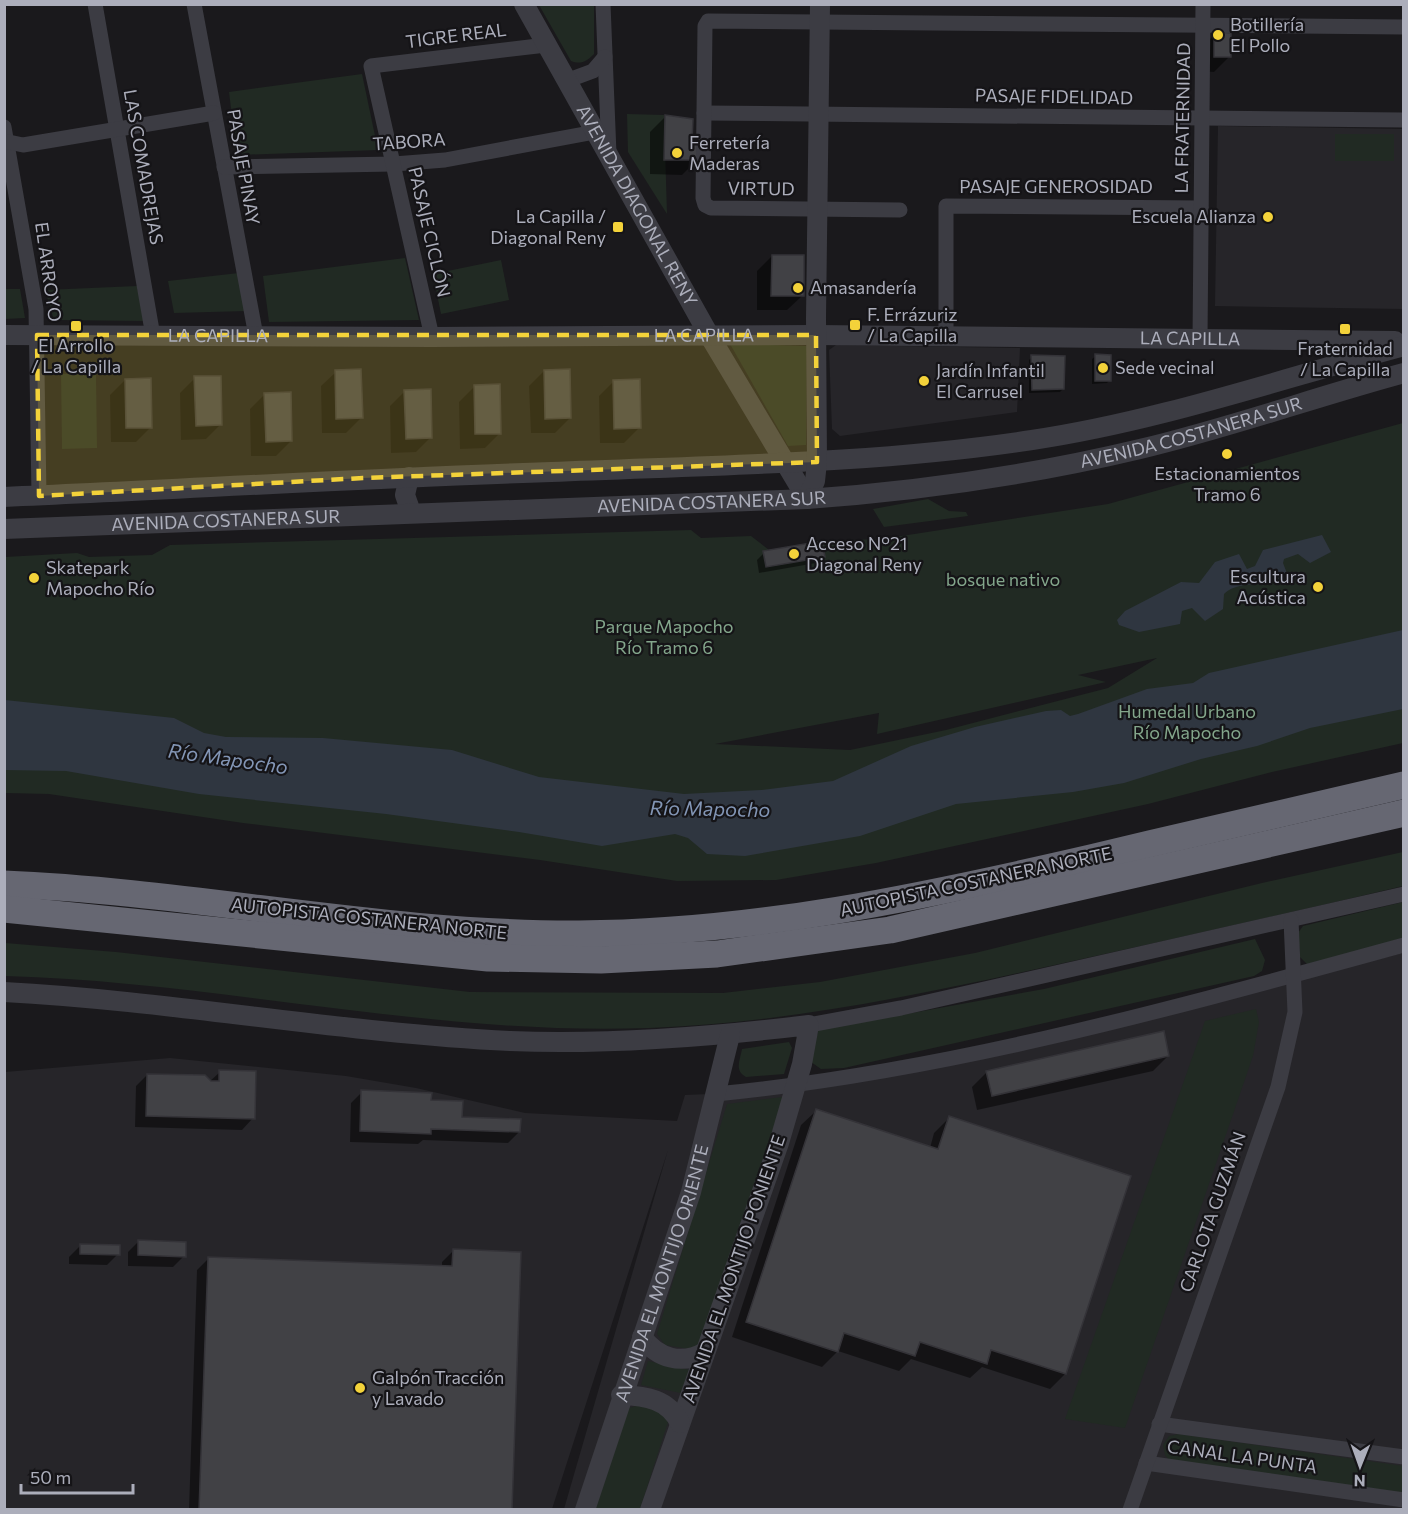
<svg xmlns="http://www.w3.org/2000/svg" width="1408" height="1514" font-family="Commissioner,sans-serif">
  <style>
    .built { fill: #262529 }
    .green { fill: #212a23; fill-rule: evenodd }
    .water { fill: #2f3640 }
    .shadow { fill: #0007 }
    .building { fill: #414145; stroke: #343338; stroke-width: 1.5 }
    .lines { fill: none; stroke-linecap: round; stroke-linejoin: round }
    .minor { stroke: #3c3c43; stroke-width: 15 }
    .tertiary { stroke: #3c3c43; stroke-width: 20 }
    .motorway { stroke: #666772; stroke-width: 27 }
    .marked { fill: #f3d23a; fill-opacity: 0.2; stroke: #f3d23a; stroke-width: 4.5; stroke-dasharray: 12 8; stroke-linejoin: round }
    .poi-dot { fill: #f3d23a; stroke: #151417; stroke-width: 2 }
    .labels { text-anchor: middle; stroke-width: 4.5; stroke-linejoin: round; paint-order: stroke }
    .poi-label { font-size: 18px; fill: #acaebb; stroke: #151417; text-anchor: start }
    .street-label { font-size: 18px; fill: #acaebb; stroke: #151417 }
    .park-label { font-size: 18px; fill: #83a68b; stroke: #151417 }
    .water-label { font-size: 20px; font-style: italic; fill: #8396b6; stroke: #151417 }
  </style>
  <rect width="100%" height="100%" fill="#1a191c"/>
  <!-- built -->
  <g class="built">
    <path d="M1218,126l185,3v180l-188,-3z"/>
    <path d="M836,345l184,3 -3,64 -177,24 -8,-7 -3,-79z"/>
    <path d="M1403,953v556h-839l104,-359 -116,359 -547,1v-438l165,-14 176,18 70,12 109,25 152,8 8,-26 121,-5 238,-46z"/>
  </g>
  <!-- green -->
  <g class="green">
    <path d="M539,5h55v49c-7,7 -13,11 -23,7z"/>
    <path d="M362,74l16,76 -141,5 -8,-63z"/>
    <path d="M627,114l37,1 3,99 -39,-62z"/>
    <rect x="1335" y="134" width="59" height="27"/>
    <path d="M405,258l14,62 -150,2 -6,-46z"/>
    <path d="M501,260l8,40 -68,14 -8,-40z"/>
    <path d="M239,273l8,38 -73,2 -6,-32z"/>
    <path d="M137,286l8,35 -91,-1 -9,-30z"/>
    <path d="M4,289h16l5,29 -20,1z"/>
    <path d="M730,344l77,2 -1,99 -18,1z"/>
    <path d="M61,374h35l1,74 -35,1z"/>
    <path d="M1403,423v320l-131,29 -124,32 -272,59 -100,17 -99,1 -137,-21 -297,-37 -194,-29 -44,-1v-236l72,-4 12,4 63,-2 18,-10 521,-15 10,8 50,-2 18,14 53,-9 60,-2 226,-35zM1157,658l-49,30 -162,42 -96,20 -135,-6 164,-31 -2,21 229,-52 -28,-7z"/>
    <path d="M928,499l21,12 17,1 2,4 -84,11 -11,-18z"/>
    <path d="M1403,852v34c-117,28 -235,54 -353,80 -133,29 -264,57 -401,62 -217,8 -428,-46 -644,-52v-33l111,9 354,40 253,1 97,-11 155,-29 287,-70z"/>
    <path d="M1403,902v38l-95,25 -8,-8 -2,-24 5,-7z"/>
    <path d="M1255,939l10,21 -3,11 -8,5 -410,92 -23,1 -10,-7 7,-32 226,-41z"/>
    <path d="M1256,1009l3,13 -6,34 -128,372 -60,-9 140,-398z"/>
    <path d="M789,1042l3,6 -8,26 -38,3c-12,-6 -6,-17 -4,-28z"/>
    <path d="M782,1097l1,11 -82,240 -6,2 -30,-5 -8,-11 70,-230z"/>
    <path d="M648,1361l42,9 -9,23 -40,-8z"/>
    <path d="M639,1405l22,4 7,13 -28,87 -48,1 34,-101z"/>
    <path d="M1179,1434l224,32v27l-234,-33 -4,-5 -2,-10 6,-9z"/>
  </g>
  <!-- water -->
  <g class="water">
    <path d="M1322,535l9,17 -21,11 -12,-9 -14,5 -1,4 5,13c-18,13 -48,2 -64,18l-1,15 -18,12 -13,-13 -10,3 -2,13 -41,8 -20,-7 -2,-5 8,-9 56,-29 18,1 16,-21 24,-8 8,15 8,-3 8,-16z"/>
    <path d="M1403,630v79l-93,19 -53,18 -56,13 -77,24 -51,9 -117,12 -96,32 -115,20 -38,-2 -19,-16 -13,-4 -73,12 -83,-14 -133,-18 -187,-20 -133,-23 -61,-1v-70l169,18 30,15 22,4 97,1 129,12 87,27 145,17 77,-4 72,-9 78,-35 64,-19 71,-16 15,-1 9,6 8,-2 69,-25 46,-6 16,-10z"/>
  </g>
  <!-- shadow -->
  <g class="shadow">
    <path d="M1215,34l14,23 -15,15 -15,-1 1,-22z"/>
    <path d="M665,117l25,27 7,16 -15,15 -32,-1v-42z"/>
    <path d="M772,256l30,40 -15,14h-30v-39z"/>
    <path d="M1096,356l14,24 -3,3 -15,1v-25z"/>
    <path d="M1032,357l31,32 -3,3 -31,1v-33z"/>
    <path d="M544,371l26,47 -15,15h-24l-2,-47z"/>
    <path d="M336,372l25,46 -15,15h-24l-1,-47z"/>
    <path d="M195,378l26,46 -15,15 -25,1 -1,-47z"/>
    <path d="M125,380l26,47 -15,15h-25l-1,-47z"/>
    <path d="M614,381l25,47 -15,15h-24l-1,-47z"/>
    <path d="M474,387l26,46 -15,15 -25,1 -1,-47z"/>
    <path d="M405,391l26,46 -15,15 -25,1 -1,-47z"/>
    <path d="M265,394l26,47 -15,15h-25l-1,-47z"/>
    <path d="M764,553l59,3 -7,7 -57,10 -2,-13z"/>
    <path d="M1168,1056l-15,15 -176,39 -5,-23 15,-15z"/>
    <path d="M220,1072l33,46 -11,12 -107,-3 1,-41 11,-11 62,7z"/>
    <path d="M362,1092l68,10 31,16 58,14 -11,11 -85,-3 -5,4 -68,-2 1,-39z"/>
    <path d="M816,1111l114,37 4,-15 15,-15 181,59 -65,197 -15,15 -68,-22 -12,11 -59,-19 -12,12 -61,-20 -16,16 -90,-30 69,-212z"/>
    <path d="M139,1241l45,15 -11,11 -45,-1v-14z"/>
    <path d="M80,1246l38,8 -11,11 -38,-1v-7z"/>
    <path d="M453,1251l57,259h-321l8,-240 11,-11 234,8v-5z"/>
  </g>
  <!-- building -->
  <g class="building">
    <path d="M1214,32l17,1v24h-17z"/>
    <path d="M665,115l28,4 -1,23h7v18h-35z"/>
    <path d="M772,255h32v41h-33z"/>
    <path d="M1095,354l16,1v26h-16z"/>
    <path d="M1031,355l34,1 -1,33 -32,1z"/>
    <path d="M361,369l2,49 -27,1 -1,-49z"/>
    <path d="M570,369l1,49 -26,1 -1,-49z"/>
    <path d="M194,376h27l1,49 -26,1z"/>
    <path d="M151,378l1,50h-26l-1,-49z"/>
    <path d="M640,379l1,49 -27,1 -1,-49z"/>
    <path d="M500,384l1,50h-26l-1,-49z"/>
    <path d="M431,389l1,49 -26,1 -2,-49z"/>
    <path d="M291,392l1,49 -26,1 -2,-49z"/>
    <path d="M822,541l3,16 -59,10 -3,-16z"/>
    <path d="M1164,1031l5,25 -177,40 -6,-25z"/>
    <path d="M219,1070l37,1 -1,48 -109,-3 1,-42 58,1 6,6h8z"/>
    <path d="M361,1090l71,3 -1,7 32,1 -1,16 59,2 -1,13 -89,-3v5l-71,-3z"/>
    <path d="M816,1109l122,40 11,-33 182,60 -65,198 -75,-24 -4,14 -67,-22 -5,14 -71,-23 -6,19 -92,-30z"/>
    <path d="M138,1240l48,2v15l-48,-2z"/>
    <path d="M80,1244l40,1v10l-40,-1z"/>
    <path d="M453,1249l68,3 -9,258h-313l9,-253 244,9z"/>
  </g>
  <g class="lines">
    <!-- minor -->
    <g class="minor">
      <path d="M95,4l58,332"/>
      <path d="M194,4l62,332"/>
      <path d="M603,4l6,150"/>
      <path d="M566,81l27,-10 12,-14"/>
      <path d="M704,113l700,7"/>
      <path d="M4,127l32,182 3,187"/>
      <path d="M4,141l19,4 191,-32"/>
      <path d="M224,167l170,-3 51,-4 150,-28"/>
      <path d="M900,210l-189,-2 -6,-3 -2,-7 2,-172 3,-5 696,6"/>
      <path d="M432,337l-61,-271 175,-21"/>
      <path d="M946,338v-132l255,2"/>
      <path d="M1200,340l3,-336"/>
      <path d="M809,1025l92,-17 503,-114"/>
      <path d="M716,1094c235,-23 461,-87 688,-149"/>
      <path d="M1159,1424l245,33"/>
      <path d="M1146,1463l258,37"/>
      <path d="M1130,1510l148,-423 17,-75 -4,-92"/>
    </g>
    <!-- tertiary -->
    <g class="tertiary">
      <path id="s1" d="M524,4l185,331 98,164"/>
      <path id="s2" d="M4,335l428,2 384,-2 579,6"/>
      <path d="M409,477l-4,18 6,17"/>
      <path d="M4,497c183,-8 364,-19 547,-25 161,-7 322,-8 481,-32 127,-19 248,-61 372,-94"/>
      <path d="M807,499l8,-18 2,-19 -1,-144 4,-314"/>
      <path id="s3" d="M4,529l803,-30c112,-8 224,-24 333,-50 89,-21 175,-52 264,-76"/>
      <path d="M4,992c170,9 337,41 506,49 100,4 200,-4 299,-16l-7,39 -23,79 -129,367"/>
      <path d="M642,1337c16,22 40,28 63,15"/>
      <path d="M621,1395c25,1 47,4 59,28"/>
      <path id="s4" d="M585,1510l106,-318 39,-157"/>
    </g>
    <!-- motorway -->
    <g class="motorway">
      <path d="M4,884c193,8 382,51 575,50 175,-1 343,-37 512,-76 104,-25 208,-49 313,-73"/>
      <path d="M4,909l484,49 113,2 116,-6 173,-24 514,-117"/>
    </g>
  </g>
  <!-- marked area -->
  <path class="marked" d="M37,335h779l1,127 -454,16 -324,18z"/>
  <!-- markers -->
  <g class="poi-dot">
    <circle cx="1218" cy="35" r="6"/>
    <circle cx="677" cy="153" r="6"/>
    <circle cx="1268" cy="217" r="6"/>
    <rect x="612" y="221" width="12" height="12" rx="3"/>
    <circle cx="798" cy="288" r="6"/>
    <rect x="849" y="319" width="12" height="12" rx="3"/>
    <rect x="70" y="320" width="12" height="12" rx="3"/>
    <rect x="1339" y="323" width="12" height="12" rx="3"/>
    <circle cx="1103" cy="368" r="6"/>
    <circle cx="924" cy="381" r="6"/>
    <circle cx="1227" cy="454" r="6"/>
    <circle cx="794" cy="554" r="6"/>
    <circle cx="34" cy="578" r="6"/>
    <circle cx="1318" cy="587" r="6"/>
    <circle cx="360" cy="1388" r="6"/>
  </g>
  <g class="labels">
    <!-- poi labels -->
    <g class="poi-label">
      <text x="1230" y="31">Botillería<tspan x="1230" dy="21">El Pollo</tspan></text>
      <text x="689" y="149">Ferretería<tspan x="689" dy="21">Maderas</tspan></text>
      <text x="606" y="223" text-anchor="end">La Capilla /<tspan x="606" dy="21">Diagonal Reny</tspan></text>
      <text x="1256" y="223" text-anchor="end">Escuela Alianza</text>
      <text x="810" y="294">Amasandería</text>
      <text x="867" y="321">F. Errázuriz<tspan x="867" dy="21">/ La Capilla</tspan></text>
      <text x="76" y="352" text-anchor="middle">El Arrollo<tspan x="76" dy="21">/ La Capilla</tspan></text>
      <text x="1345" y="355" text-anchor="middle">Fraternidad<tspan x="1345" dy="21">/ La Capilla</tspan></text>
      <text x="1115" y="374">Sede vecinal</text>
      <text x="936" y="377">Jardín Infantil<tspan x="936" dy="21">El Carrusel</tspan></text>
      <text x="1227" y="480" text-anchor="middle">Estacionamientos<tspan x="1227" dy="21">Tramo 6</tspan></text>
      <text x="806" y="550">Acceso N°21<tspan x="806" dy="21">Diagonal Reny</tspan></text>
      <text x="46" y="574">Skatepark<tspan x="46" dy="21">Mapocho Río</tspan></text>
      <text x="1306" y="583" text-anchor="end">Escultura<tspan x="1306" dy="21">Acústica</tspan></text>
      <text x="372" y="1384">Galpón Tracción<tspan x="372" dy="21">y Lavado</tspan></text>
    </g>
    <!-- street labels -->
    <g class="street-label">
      <text transform="translate(456 36) rotate(-7)" y="6">TIGRE REAL</text>
      <text transform="translate(1054 97) rotate(1)" y="6">PASAJE FIDELIDAD</text>
      <text transform="translate(1183 118) rotate(-89)" y="6">LA FRATERNIDAD</text>
      <text transform="translate(409 142) rotate(-4)" y="6">TABORA</text>
      <text transform="translate(143 167) rotate(80)" y="6">LAS COMADREJAS</text>
      <text transform="translate(243 167) rotate(80)" y="6">PASAJE PINAY</text>
      <text x="1056" y="193">PASAJE GENEROSIDAD</text>
      <text transform="translate(761 189) rotate(1)" y="6">VIRTUD</text>
      <text dy="6" stroke="none"><textPath href="#s1" startOffset="231">AVENIDA DIAGONAL RENY</textPath></text>
      <text transform="translate(429 232) rotate(77)" y="6">PASAJE CICLÓN</text>
      <text transform="translate(48 272) rotate(82)" y="6">EL ARROYO</text>
      <text dy="6" stroke="none"><textPath href="#s2" startOffset="700">LA CAPILLA</textPath></text>
      <text dy="6" stroke="none"><textPath href="#s2" startOffset="214">LA CAPILLA</textPath></text>
      <text dy="6" stroke="none"><textPath href="#s2" startOffset="1186">LA CAPILLA</textPath></text>
      <text dy="6" stroke="none"><textPath href="#s3" startOffset="1194">AVENIDA COSTANERA SUR</textPath></text>
      <text dy="6" stroke="none"><textPath href="#s3" startOffset="708">AVENIDA COSTANERA SUR</textPath></text>
      <text dy="6" stroke="none"><textPath href="#s3" startOffset="222">AVENIDA COSTANERA SUR</textPath></text>
      <text transform="translate(976 882) rotate(-12)" y="6">AUTOPISTA COSTANERA NORTE</text>
      <text transform="translate(369 919) rotate(6)" y="6">AUTOPISTA COSTANERA NORTE</text>
      <text transform="translate(1213 1212) rotate(-71)" y="6">CARLOTA GUZMÁN</text>
      <text transform="translate(734 1269) rotate(-71)" y="6">AVENIDA EL MONTIJO PONIENTE</text>
      <text dy="6" stroke="none"><textPath href="#s4" startOffset="249">AVENIDA EL MONTIJO ORIENTE</textPath></text>
      <text transform="translate(1242 1457) rotate(8)" y="6">CANAL LA PUNTA</text>
    </g>
    <!-- park labels -->
    <g class="park-label">
      <text x="1003" y="586">bosque nativo</text>
      <text x="664" y="633">Parque Mapocho<tspan x="664" dy="21">Río Tramo 6</tspan></text>
      <text x="1187" y="718">Humedal Urbano<tspan x="1187" dy="21">Río Mapocho</tspan></text>
    </g>
    <!-- water labels -->
    <g class="water-label">
      <text transform="translate(228 759) rotate(8)" y="7">Río Mapocho</text>
      <text transform="translate(710 809) rotate(1)" y="7">Río Mapocho</text>
    </g>
  </g>
  <!-- border -->
  <rect width="1408" height="1514" fill="none" stroke="#acaebb" stroke-width="12"/>
  <!-- north arrow -->
  <g transform="translate(1360 1466) rotate(181)" stroke="#151417" stroke-width="4.5" paint-order="stroke">
  <path d="M0-4.5L10 22L0 15L-10 22Z" fill="#acaebb"/>
  <text y="-9" font-size="16" font-weight="bold" text-anchor="middle" fill="#acaebb">N</text>
  </g>
  <!-- scale -->
  <path d="M21 1484v9h112v-9" fill="none" stroke="#acaebb" stroke-width="3"/>
  <text x="30" y="1484" font-size="18" fill="#acaebb" stroke="#151417" stroke-width="4.5" paint-order="stroke">50 m</text>
</svg>
